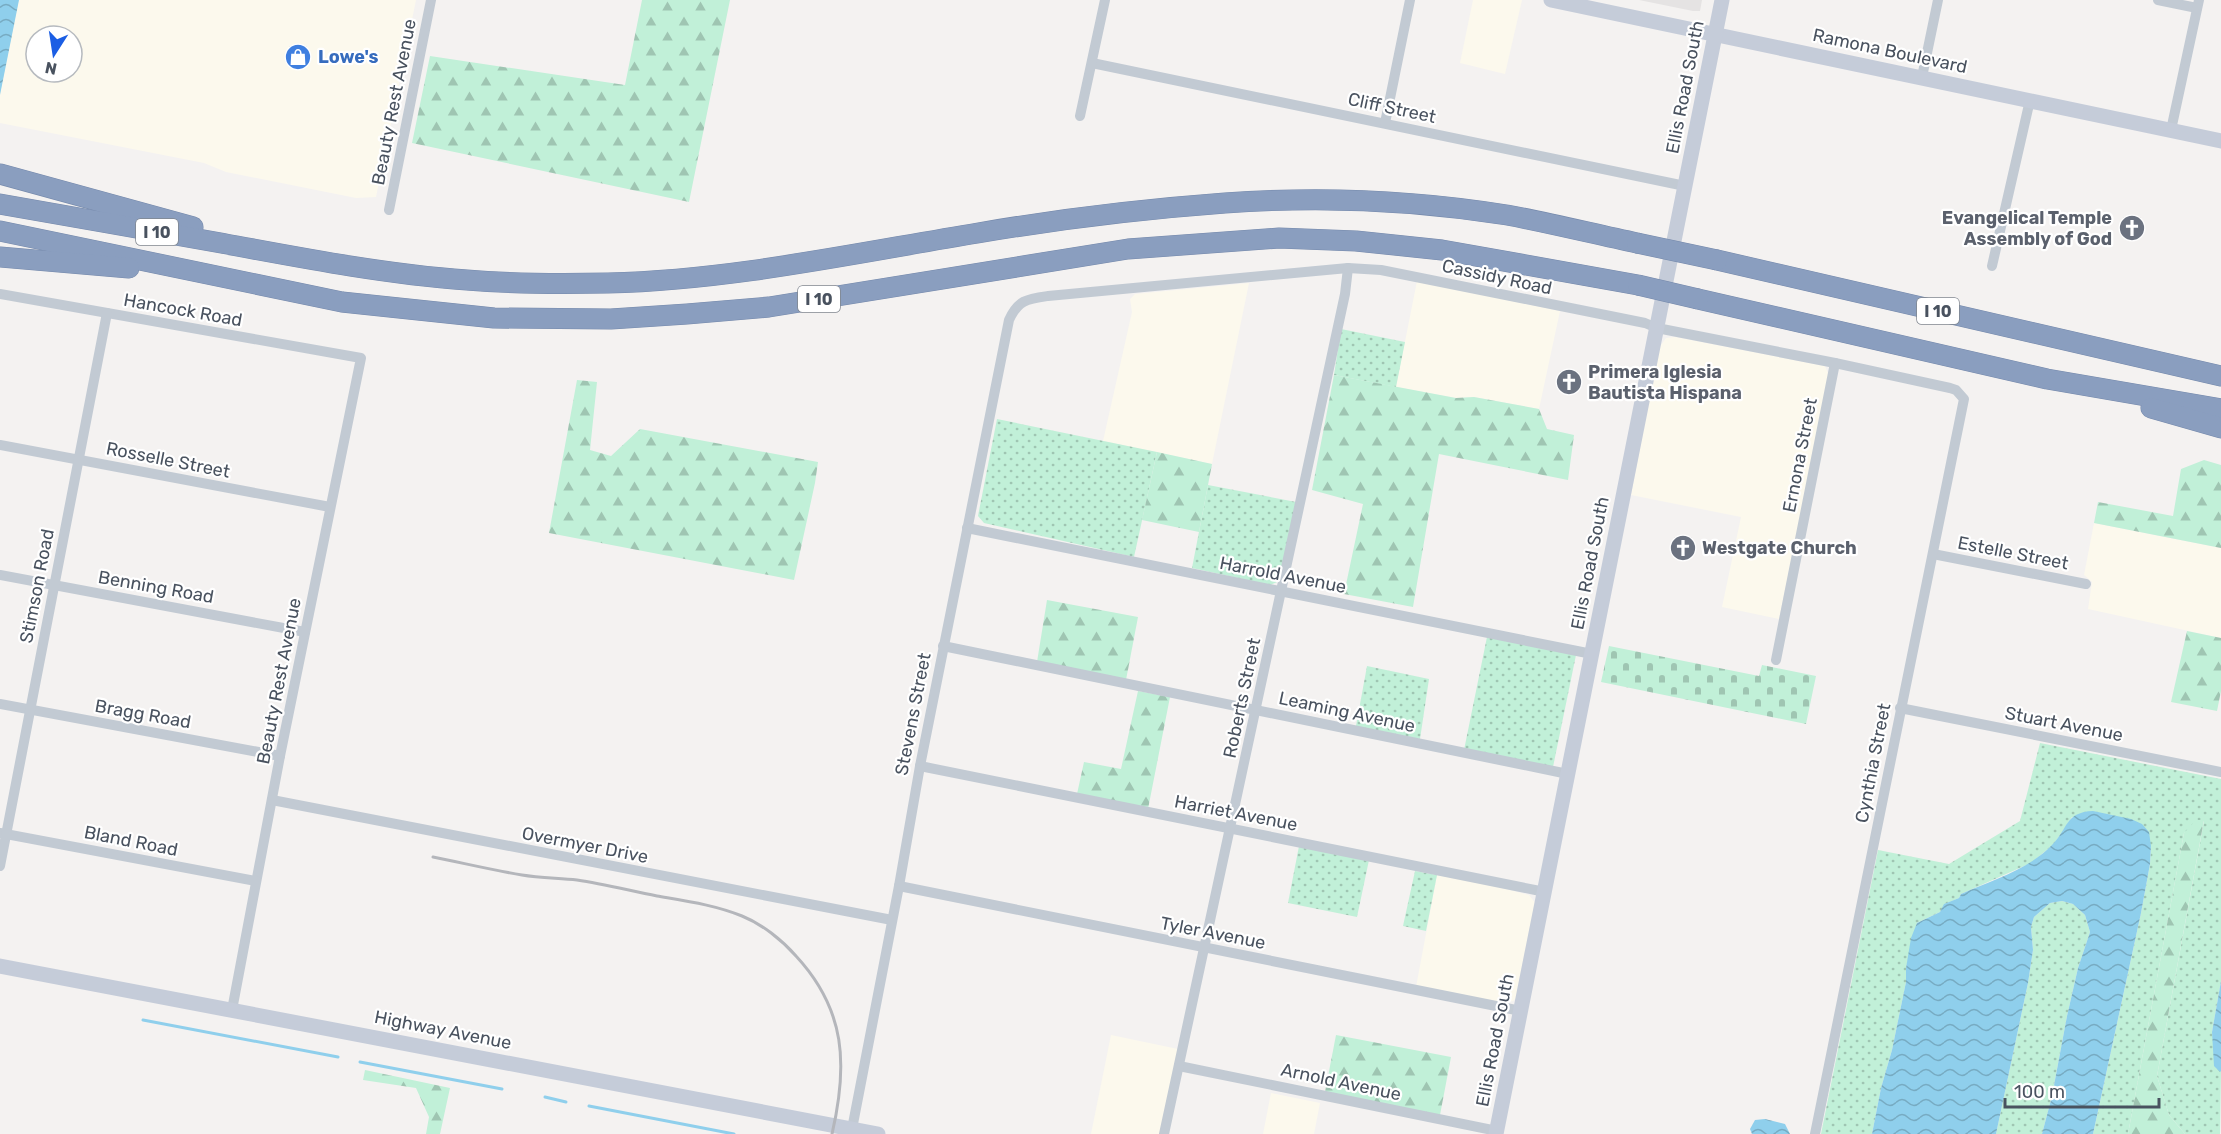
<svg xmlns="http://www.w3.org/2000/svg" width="2221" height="1134" font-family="Rubik,sans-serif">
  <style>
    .commercial { fill: #fcf9ed; fill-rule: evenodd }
    .education { fill: #e5e3e3 }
    .grass { fill: url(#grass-dots) }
    .forest { fill: url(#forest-firs) }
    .cemetery { fill: url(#cemetery-stones) }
    .water { fill: url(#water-waves) }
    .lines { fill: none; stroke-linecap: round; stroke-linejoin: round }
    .stream { stroke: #8fcfec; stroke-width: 3 }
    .highway-casing { stroke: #7589ab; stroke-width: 21 }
    .street { stroke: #c2cad3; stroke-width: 10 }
    .secondary { stroke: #c5ccd9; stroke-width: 15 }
    .highway { stroke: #8a9ebf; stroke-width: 20 }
    .rail { stroke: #b4b6bb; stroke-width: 3 }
    .highway-bridge-casing { stroke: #7589ab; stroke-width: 21; stroke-linecap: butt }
    .highway-bridge { stroke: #8a9ebf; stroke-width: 20 }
    .labels { text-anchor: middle; stroke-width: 4.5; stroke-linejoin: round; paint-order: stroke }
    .shield { fill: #fff; stroke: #80868f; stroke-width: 1.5 }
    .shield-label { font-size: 16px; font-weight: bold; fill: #49525f }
    .street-label { font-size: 18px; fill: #49525f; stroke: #fff }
    .shop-label { font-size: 18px; font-weight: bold; fill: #366cbe; stroke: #fff; text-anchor: start }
    .worship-label { font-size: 18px; font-weight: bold; fill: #5b616d; stroke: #fff; text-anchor: start }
  </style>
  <defs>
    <pattern id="grass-dots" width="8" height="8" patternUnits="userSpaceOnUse" patternTransform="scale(1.5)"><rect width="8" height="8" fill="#c1f0d8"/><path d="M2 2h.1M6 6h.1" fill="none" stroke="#9fc5b2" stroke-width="1.8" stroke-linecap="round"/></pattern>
    <pattern id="forest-firs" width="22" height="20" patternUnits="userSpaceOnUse" patternTransform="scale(1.5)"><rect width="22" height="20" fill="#c1f0d8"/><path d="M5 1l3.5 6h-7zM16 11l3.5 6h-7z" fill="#9fc5b2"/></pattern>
    <pattern id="cemetery-stones" width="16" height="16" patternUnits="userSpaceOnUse" patternTransform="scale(1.5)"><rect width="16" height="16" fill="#c1f0d8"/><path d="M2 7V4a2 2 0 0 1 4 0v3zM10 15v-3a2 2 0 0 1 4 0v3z" fill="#9fc5b2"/></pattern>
    <pattern id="water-waves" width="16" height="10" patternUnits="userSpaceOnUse" patternTransform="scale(1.5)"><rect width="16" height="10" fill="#8fcfec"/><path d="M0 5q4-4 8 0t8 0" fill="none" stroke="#77abc2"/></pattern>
  </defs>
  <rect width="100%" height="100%" fill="#f4f2f1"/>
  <!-- commercial -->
  <g class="commercial">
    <path d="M0,0h416l-40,197 -20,1 -130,-26 -22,-9 -204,-40zM36,36h36v36h-36z"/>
    <path d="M1473,0h49l-17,74 -45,-11z"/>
    <path d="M1417,281l143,30 -21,98 -65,-12 -18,1 -60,-11z"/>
    <path d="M1249,283l-37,181 -109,-23 29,-129 -2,-13 5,-5z"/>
    <path d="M1675,337l150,29 4,10 -50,243 -57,-12 19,-90 -110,-22 28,-147 7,-10z"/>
    <path d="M2094,523l127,25v90l-133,-29 4,-27 -8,-7z"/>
    <path d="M1437,875l50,9 42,11 7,9 -18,92 -5,5 -12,2 -85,-16z"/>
    <path d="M1111,1035l67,14 -17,85h-70z"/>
    <path d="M1271,1093l49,10 -6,31h-51z"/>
  </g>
  <!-- education -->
  <path class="education" d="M1639,0h63l-2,11h-7z"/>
  <!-- grass -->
  <g class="grass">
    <path d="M1341,329l64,13 -9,45 -62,-12z"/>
    <path d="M997,419l160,33 -23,105 -150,-34 -6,-7z"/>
    <path d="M1208,485l88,17 -14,78 -12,5 -78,-17z"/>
    <path d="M1487,637l89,18 -23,112 -89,-17z"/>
    <path d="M1367,666l62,13 -9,60 -64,-13z"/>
    <path d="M2040,743l181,36v202l-9,51 7,39h2l-1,63h-35l-16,-19 -12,-39 47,-255 -20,12 -56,301h-35l48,-221 9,-49 1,-18 -79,-29 -18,27 -23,19 -70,31 -2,4 -14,6 -5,8 -23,11 -11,45v14l-14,68 -11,38 -9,46h-51l57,-284 71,14 71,-43z"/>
    <path d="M1299,846l70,14 -12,57 -69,-14z"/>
    <path d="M1415,871l22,4 -11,56 -23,-5z"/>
    <path d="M2062,901l11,3 12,11 5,17 -12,36 -11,48 -15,80 -10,38h-46l32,-151 5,-33 -2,-23 3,-10 16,-14z"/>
  </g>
  <!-- forest -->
  <g class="forest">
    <path d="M642,0h88l-41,202 -277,-59 18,-87 195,29z"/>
    <path d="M1334,375l122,23 18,-1 65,12 8,20 27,6 -6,45 -129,-26 -26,153 -69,-13 19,-90 -51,-14z"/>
    <path d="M577,380l20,2 -7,68 21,6 29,-27 178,33 -3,21 -21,97 -245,-47z"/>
    <path d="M1157,452l55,12 -13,68 -57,-12z"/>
    <path d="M2204,460l17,5v83l-127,-25 4,-21 75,14 8,-47z"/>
    <path d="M1047,600l91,17 -12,63 -89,-18z"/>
    <path d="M2187,631l34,7v53l-4,20 -46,-9z"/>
    <path d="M1138,691l32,6 -22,112 -71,-15 7,-32 37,7z"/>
    <path d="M2196,820h8l-47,256 12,39 16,19h-57l56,-301z"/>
    <path d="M1336,1035l115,22 -11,58 -115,-23z"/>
    <path d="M365,1070l85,18 -10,46h-14l3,-17 -13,-29 -53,-8z"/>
  </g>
  <!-- cemetery -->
  <path class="cemetery" d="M1609,646l150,30 3,-11 54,11 -10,48 -205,-42z"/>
  <!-- water -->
  <g class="water">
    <path d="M0,0h19l-19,95z"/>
    <path d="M2093,811l38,8 11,5 7,8 2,14 -1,18 -9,49 -48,221h-51l10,-38 15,-80 11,-48 12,-36 -5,-17 -12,-11 -11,-3 -12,2 -16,14 -3,10 2,23 -5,33 -32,151h-124l9,-46 11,-38 14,-68v-14l5,-30 6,-15 23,-11 4,-8 15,-6 2,-4c31,-14 67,-24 91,-49 16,-16 13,-33 41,-34z"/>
    <path d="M2221,981v90l-1,1 -6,-6 -2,-34z"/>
    <path d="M1765,1119l20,5 5,10h-38l-2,-5 5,-9z"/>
  </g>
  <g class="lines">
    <!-- stream -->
    <g class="stream">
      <path d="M143,1020l195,37"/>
      <path d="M360,1062l142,27"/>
      <path d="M545,1097l21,5"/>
      <path d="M589,1106l145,28"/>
    </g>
    <!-- highway casing -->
    <g class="highway-casing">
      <g id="highway">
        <path d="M0,174l193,53"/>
        <path d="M0,204c74,13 147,26 221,39 81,15 164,31 246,37 47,4 94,4 141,3 124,-3 248,-30 370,-50 82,-14 165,-24 247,-30 94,-7 189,-3 282,12 43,8 87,19 130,28"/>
        <path d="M0,231l342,71 152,16 117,1 76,-5 82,-7 359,-58 151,-11 77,3 86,9 196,35"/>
        <path d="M0,257l129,11"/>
        <path d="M1717,260l504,116"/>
        <path d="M1698,299l349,80 174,30"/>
        <path d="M2151,408l70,20"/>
      </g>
    </g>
    <!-- street -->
    <g class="street">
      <path d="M2158,0l39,8"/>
      <path d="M1092,63l593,123"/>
      <path d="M1922,77l16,-77"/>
      <path d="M1080,116l25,-116"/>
      <path d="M1385,123l25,-123"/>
      <path d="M2171,130l28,-130"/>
      <path d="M389,210l42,-210"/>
      <path d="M1992,266l38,-166"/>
      <path d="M0,294l361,64 -81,398 -48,254"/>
      <path d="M0,445l330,62"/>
      <path d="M967,528l625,126"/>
      <path d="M1933,554l153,30"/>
      <path d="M0,575l305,57"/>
      <path d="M943,646l625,128"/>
      <path d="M1776,660l59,-297"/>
      <path d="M0,704l280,52"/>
      <path d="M1900,708l321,64"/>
      <path d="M920,766l625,126"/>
      <path d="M272,800l620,120"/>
      <path d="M0,833l256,48"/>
      <path d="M0,866l107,-553"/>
      <path d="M899,886l622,125"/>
      <path d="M1179,1066l318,65"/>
      <path d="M852,1129l47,-243 21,-120 89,-446c9,-20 18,-21 39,-24l300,-28 33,2 264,53 12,5 178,35 115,25 6,2 8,9 -149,735"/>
      <path d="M1164,1134l181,-840 3,-26"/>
    </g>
    <!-- secondary -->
    <g class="secondary">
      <path d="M1551,0l670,141"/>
      <path d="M0,966l878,168"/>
      <path d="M1496,1134l226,-1134"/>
    </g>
    <!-- highway -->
    <use href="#highway" class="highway"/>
    <!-- rail -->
    <path class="rail" d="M433,857c30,6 59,13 89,18 18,3 37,3 55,5 27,4 54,11 80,16 29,5 58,9 85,20 20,8 40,24 54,40 50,54 52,109 36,178"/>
    <!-- highway-bridge casing -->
    <g class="highway-bridge-casing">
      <g id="highway-bridge">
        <path d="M1637,243l80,17"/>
        <path d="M1638,285l60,14"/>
      </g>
    </g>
    <!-- highway-bridge -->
    <use href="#highway-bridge" class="highway-bridge"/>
  </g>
  <!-- icons -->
  <defs>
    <g id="shop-disc" transform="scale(1.35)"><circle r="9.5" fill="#3f7fe0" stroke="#fff"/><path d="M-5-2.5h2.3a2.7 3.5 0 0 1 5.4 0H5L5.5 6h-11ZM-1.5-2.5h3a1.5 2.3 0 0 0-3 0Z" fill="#fff"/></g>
    <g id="church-disc" transform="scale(1.35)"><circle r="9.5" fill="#6b7280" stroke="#fff"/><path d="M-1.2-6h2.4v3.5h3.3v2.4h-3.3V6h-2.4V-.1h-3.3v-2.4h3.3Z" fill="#fff"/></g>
  </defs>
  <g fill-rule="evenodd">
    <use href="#shop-disc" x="298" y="57"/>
    <use href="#church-disc" x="2132" y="228"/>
    <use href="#church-disc" x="1569" y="382"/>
    <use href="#church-disc" x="1683" y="548"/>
  </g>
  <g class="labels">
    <!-- shield labels -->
    <g class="shield">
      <rect x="136" y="219" width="42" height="26" rx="4.5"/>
      <rect x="798" y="286" width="42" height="26" rx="4.5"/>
      <rect x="1917" y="298" width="42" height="26" rx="4.5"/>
    </g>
    <g class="shield-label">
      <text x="157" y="238">I 10</text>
      <text x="819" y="305">I 10</text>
      <text x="1938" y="317">I 10</text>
    </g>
    <!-- street labels -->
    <g class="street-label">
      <text transform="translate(1890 51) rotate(12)" y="6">Ramona Boulevard</text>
      <text transform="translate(1685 87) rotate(-79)" y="6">Ellis Road South</text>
      <text transform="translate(394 102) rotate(-79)" y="6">Beauty Rest Avenue</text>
      <text transform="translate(1392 108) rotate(12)" y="6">Cliff Street</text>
      <text transform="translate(1497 277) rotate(12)" y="6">Cassidy Road</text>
      <text transform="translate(183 310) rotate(10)" y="6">Hancock Road</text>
      <text transform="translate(1800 455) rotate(-79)" y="6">Ernona Street</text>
      <text transform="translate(168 460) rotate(11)" y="6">Rosselle Street</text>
      <text transform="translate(2013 553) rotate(11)" y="6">Estelle Street</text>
      <text transform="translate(1590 563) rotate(-79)" y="6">Ellis Road South</text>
      <text transform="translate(1283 575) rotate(11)" y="6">Harrold Avenue</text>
      <text transform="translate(37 586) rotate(-79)" y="6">Stimson Road</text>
      <text transform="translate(156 587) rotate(10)" y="6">Benning Road</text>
      <text transform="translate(279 681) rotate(-79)" y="6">Beauty Rest Avenue</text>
      <text transform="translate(1242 698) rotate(-78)" y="6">Roberts Street</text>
      <text transform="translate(1347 712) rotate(12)" y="6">Leaming Avenue</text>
      <text transform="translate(143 714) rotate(10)" y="6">Bragg Road</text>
      <text transform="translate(913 714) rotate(-79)" y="6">Stevens Street</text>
      <text transform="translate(2064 724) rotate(11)" y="6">Stuart Avenue</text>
      <text transform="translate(1873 763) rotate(-79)" y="6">Cynthia Street</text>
      <text transform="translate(1236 813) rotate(11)" y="6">Harriet Avenue</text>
      <text transform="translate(131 841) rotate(11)" y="6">Bland Road</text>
      <text transform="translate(585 845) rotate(11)" y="6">Overmyer Drive</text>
      <text transform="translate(1213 933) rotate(11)" y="6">Tyler Avenue</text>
      <text transform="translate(443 1030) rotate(11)" y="6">Highway Avenue</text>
      <text transform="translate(1495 1040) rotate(-79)" y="6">Ellis Road South</text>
      <text transform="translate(1341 1082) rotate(12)" y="6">Arnold Avenue</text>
    </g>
    <!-- shop labels -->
    <g class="shop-label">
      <text x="318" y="63">Lowe's</text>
    </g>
    <!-- worship labels -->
    <g class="worship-label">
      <text x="2112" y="224" text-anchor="end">Evangelical Temple<tspan x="2112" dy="21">Assembly of God</tspan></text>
      <text x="1588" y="378">Primera Iglesia<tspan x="1588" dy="21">Bautista Hispana</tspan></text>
      <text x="1702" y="554">Westgate Church</text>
    </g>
  </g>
  <!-- north arrow -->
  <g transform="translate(54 54) rotate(192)"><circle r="28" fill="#ffffff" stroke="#b6babf" stroke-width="1.5"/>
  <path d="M0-4.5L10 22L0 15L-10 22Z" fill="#1b5ee4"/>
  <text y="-9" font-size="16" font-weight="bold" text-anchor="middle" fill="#49525f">N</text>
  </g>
  <!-- scale -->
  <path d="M2005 1098v9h154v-9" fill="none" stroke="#49525f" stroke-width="3"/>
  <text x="2014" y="1098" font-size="18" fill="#49525f" stroke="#ffffff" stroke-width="4.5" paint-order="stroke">100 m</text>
</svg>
